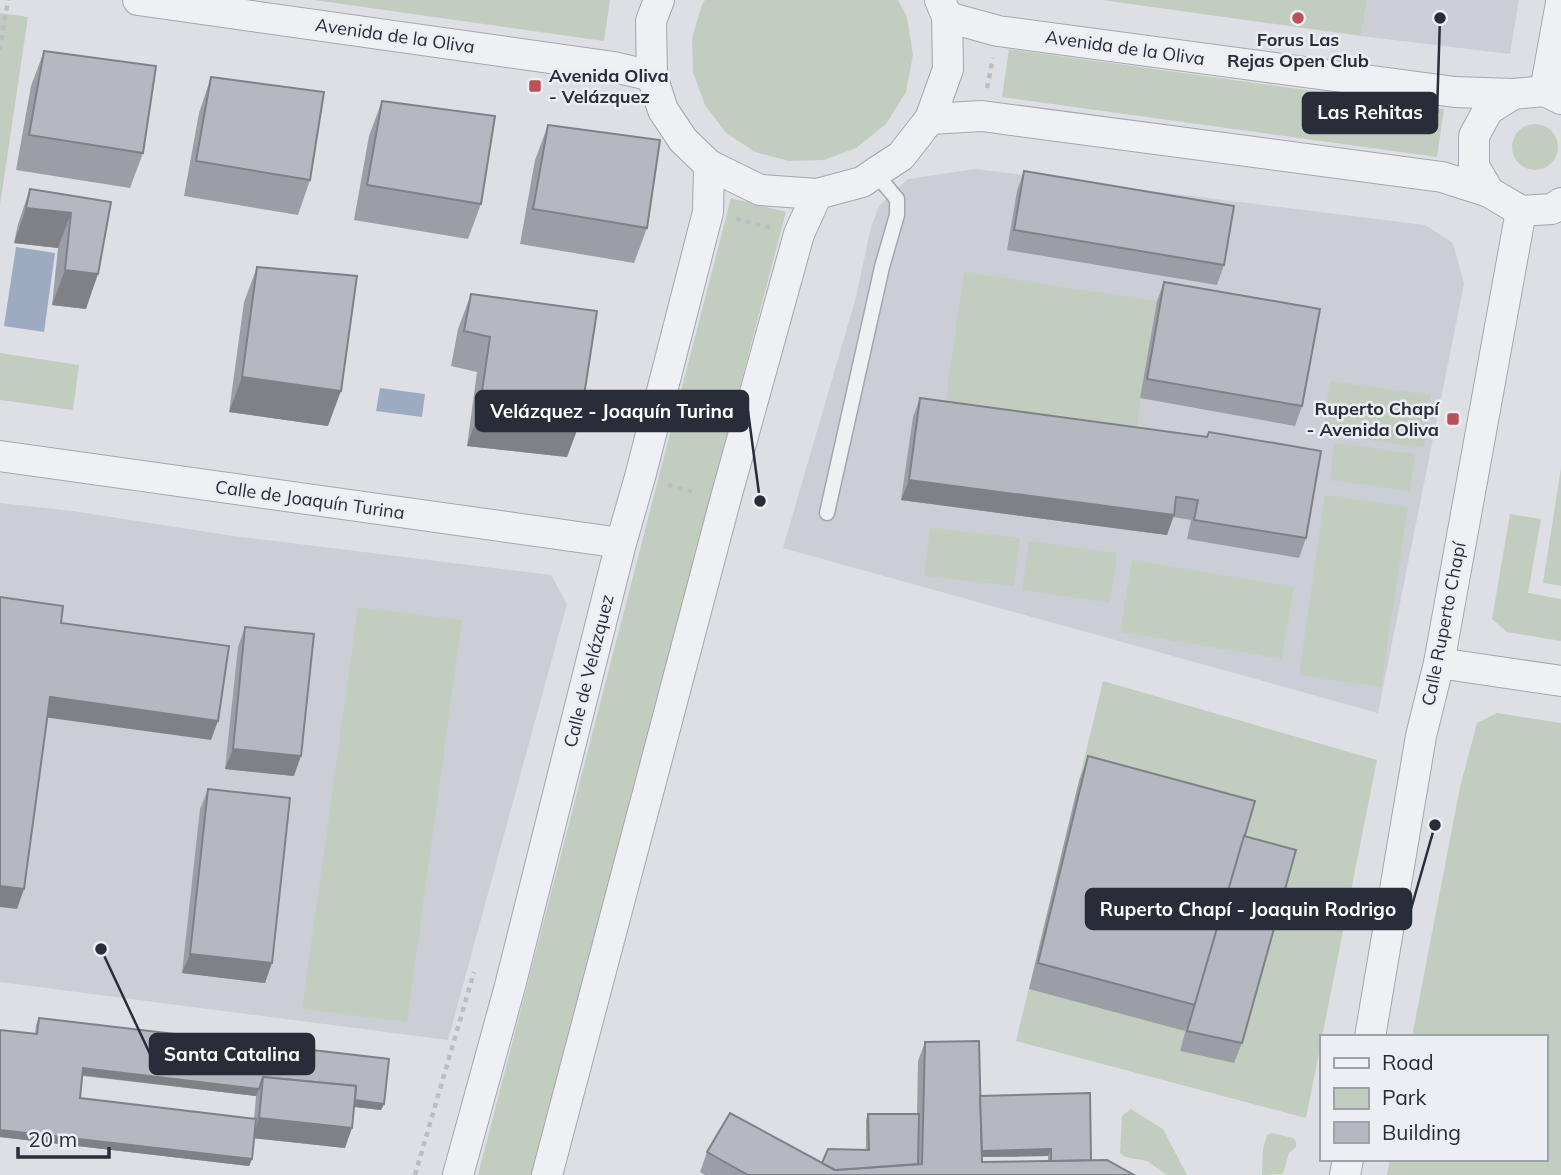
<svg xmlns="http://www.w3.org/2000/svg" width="1561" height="1175" font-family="Mulish,sans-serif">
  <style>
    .built { fill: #cbced5 }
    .green { fill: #c1cebf }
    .water { fill: #9cabc1 }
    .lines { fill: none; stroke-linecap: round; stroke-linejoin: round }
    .lane-casing { stroke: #a3a6ae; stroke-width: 17 }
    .street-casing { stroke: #a3a6ae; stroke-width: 32 }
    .path { stroke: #bbbdc3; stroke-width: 4.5; stroke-dasharray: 5 5; stroke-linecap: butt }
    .lane { stroke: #eff0f4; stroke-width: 14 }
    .street { stroke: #eff0f4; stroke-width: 30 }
    .wall { fill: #9c9ea6; fill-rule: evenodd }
    .shaded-wall { fill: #7f8187 }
    .building { fill: #b5b8c1; stroke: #7f8187; stroke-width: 2 }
    .poi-dot { fill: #bc4f57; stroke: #eceef3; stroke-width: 2.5 }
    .labels { text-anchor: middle; stroke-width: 5; stroke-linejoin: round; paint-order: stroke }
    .street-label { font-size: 18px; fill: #282d39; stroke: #eceef3 }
    .poi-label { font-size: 18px; font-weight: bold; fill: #282d39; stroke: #eceef3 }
    .leader { fill: none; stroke: #282d39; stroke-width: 2.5 }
    .callout-dot { fill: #282d39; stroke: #eceef3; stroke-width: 2.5 }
    .callout { fill: #282d39; stroke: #282d39; stroke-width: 2.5 }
    .callout-label { font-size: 19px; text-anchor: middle; font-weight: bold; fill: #fff }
  </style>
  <rect width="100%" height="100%" fill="#dddfe5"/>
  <!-- built -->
  <g class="built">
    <path d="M1367,0h152l-9,54 -149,-18z"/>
    <path d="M975,169l450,56 28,18 11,41 -86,429 -595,-165 73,-251 15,-70 8,-21 29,-27z"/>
    <path d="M0,503l73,8 160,25 318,39 16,29 -119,436 -448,-58z"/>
  </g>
  <!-- green -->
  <g class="green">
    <path d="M314,0h296l-6,41z"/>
    <path d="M705,0h193l9,17 6,38 -7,37 -20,32 -30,24 -32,12 -35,1 -34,-9 -29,-19 -21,-28 -12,-32 -1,-35 10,-33z"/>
    <path d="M1102,0h265l-6,36z"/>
    <path d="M0,13l28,4 -28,188z"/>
    <path d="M1009,49l435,60 -7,48 -435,-60z"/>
    <circle cx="1535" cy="147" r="23"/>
    <path d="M731,198l55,14 -254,963h-54z"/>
    <path d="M964,272l193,29 -17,97 -3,34 -192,-27z"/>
    <path d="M0,353l79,12 -6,45 -73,-10z"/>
    <path d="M1330,381l101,14 -7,53 -102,-15z"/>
    <path d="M1335,443l80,11 -5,37 -80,-11z"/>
    <path d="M1561,468v118l-18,-3z"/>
    <path d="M1325,495l83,12 -27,180 -82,-12z"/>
    <path d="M1510,514l31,5 -13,74 33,6v42l-54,-9 -15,-13z"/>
    <path d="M930,528l90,10 -6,48 -90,-10z"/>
    <path d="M1029,541l88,12 -7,50 -88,-13z"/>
    <path d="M1132,560l162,27 -12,72 -162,-27z"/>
    <path d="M358,607l104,13 -55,402 -105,-13z"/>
    <path d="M1103,681l274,79 -71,358 -290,-77z"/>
    <path d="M1497,713l64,10v452h-174l3,-16h155v-122h-133l48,-250 17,-64z"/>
    <path d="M1131,1109l32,20 24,46h-20l-20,-14 -22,-4 -5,-4 2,-37z"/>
    <path d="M1272,1133l21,5 3,4v5l-7,6 -6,21 -21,1 1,-26 4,-14z"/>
  </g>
  <!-- water -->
  <g class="water">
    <path d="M16,247l39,6 -11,79 -40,-6z"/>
    <path d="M380,388l45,6 -3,23 -46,-6z"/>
  </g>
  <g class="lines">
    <!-- lane casing -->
    <g class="lane-casing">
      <path id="lane" d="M827,513l55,-246 15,-52v-16l-22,-26"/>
    </g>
    <!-- street casing -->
    <g class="street-casing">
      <g id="street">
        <path d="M138,0l476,67 38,9"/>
        <path d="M659,0l-8,21 1,55 11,34 20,30 26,25 51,25 57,4 45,-12 13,-9 26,-17 29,-37 18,-50 -1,-52 -7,-17"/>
        <path d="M947,17l51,14 457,61 58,2 32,-3 16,8"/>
        <path d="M1545,91l16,-88"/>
        <path d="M1513,94l-25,16 -14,26v30l15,26 32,19 31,-2 9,-6"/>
        <path d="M930,119l52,-3 460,61 47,15"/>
        <path d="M0,456l621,87"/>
        <path d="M1439,663l122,18"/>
        <path d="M1370,1037l51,-301 18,-73 82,-452"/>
        <path d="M458,1175l52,-189 111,-443 19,-66 68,-265 1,-47"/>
        <path d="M547,1175l178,-674 74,-267 18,-40"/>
        <path d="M1345,1175l3,-16"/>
      </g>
    </g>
    <!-- path -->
    <g class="path">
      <path d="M0,50l8,-50"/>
      <path d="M987,88l6,-30"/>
      <path d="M736,219l36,9"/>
      <path d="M668,485l29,8"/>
      <path d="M415,1175l59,-203"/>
    </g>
    <!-- lane -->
    <use href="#lane" class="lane"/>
    <!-- street -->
    <use href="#street" class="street"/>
  </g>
  <!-- wall -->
  <g class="wall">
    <path d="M44,51l99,102 -13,35 -114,-18 15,-84z"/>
    <path d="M211,77l99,103 -12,35 -114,-19 15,-83z"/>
    <path d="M382,101l99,103 -13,35 -114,-19 15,-84z"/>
    <path d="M548,125l99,103 -13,35 -114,-19 15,-84z"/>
    <path d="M1024,171l200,94 -7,20 -210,-35 10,-59z"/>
    <path d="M30,189l81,13 -25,107 -34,-4 6,-57 -44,-5 4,-19z"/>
    <path d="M257,267l71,159 -99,-14 15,-110z"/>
    <path d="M1164,282l138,124 -7,20 -155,-28 17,-97z"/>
    <path d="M471,294l109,128 -13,35 -100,-11 10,-74 -26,-6 7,-37z"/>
    <path d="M920,398l386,140 -7,20 -112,-19 4,-19 -18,-3 -6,18 -266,-35 12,-83z"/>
    <path d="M245,627l49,149 -69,-7 13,-122z"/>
    <path d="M1088,756l156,80 -2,207 -8,20 -54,-12 6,-22 -1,2 -156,-42 50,-208z"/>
    <path d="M208,789l57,194 -83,-10 18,-164z"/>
    <path d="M39,1018l345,86 -3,6 -27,-3 -9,41 -91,-10 -2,21 -3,7 -249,-29 35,-103 1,-9zM83,1076l173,20 -2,23 -174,-21z"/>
    <path d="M925,1042l55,54 111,64 43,15h-429l-5,-3 7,-20 115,11 44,-14v-29l2,-6h49l1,-53zM1048,1156v5l-66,1v-5z"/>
  </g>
  <!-- shaded-wall -->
  <g class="shaded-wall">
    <path d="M26,208l45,5 -13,35 -44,-5z"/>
    <path d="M65,270l33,4 -12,35 -34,-4z"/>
    <path d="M242,377l99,14 -13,35 -99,-14z"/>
    <path d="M479,411l101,11 -13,35 -100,-11z"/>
    <path d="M909,480l265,35 -7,20 -266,-35z"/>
    <path d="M50,697l168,24 -7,19 -168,-23z"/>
    <path d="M233,749l68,7 -7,20 -69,-7z"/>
    <path d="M0,886l24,3 -7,20 -17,-2z"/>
    <path d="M190,954l82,9 -7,20 -83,-10z"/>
    <path d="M83,1068l176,21 -3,7 -175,-21z"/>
    <path d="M262,1089l122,15 -3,6 -120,-14z"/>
    <path d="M259,1118l93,10 -7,20 -93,-10z"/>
    <path d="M0,1130l252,29 -3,7 -249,-29z"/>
    <path d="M1051,1149l-3,7 -74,1 3,-6z"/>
  </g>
  <!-- building -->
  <g class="building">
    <path d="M44,51l112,15 -13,87 -114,-18z"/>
    <path d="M211,77l113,15 -14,88 -114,-19z"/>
    <path d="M382,101l113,15 -14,88 -114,-19z"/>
    <path d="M548,125l112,15 -13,88 -114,-19z"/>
    <path d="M1024,171l210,35 -10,59 -210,-35z"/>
    <path d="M30,189l81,13 -13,72 -33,-4 6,-57 -45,-5z"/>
    <path d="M257,267l100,9 -16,115 -99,-14z"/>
    <path d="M1164,282l156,27 -18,97 -155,-27z"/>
    <path d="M471,294l126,17 -17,111 -101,-11 11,-74 -26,-6z"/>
    <path d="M920,398l287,39 2,-5 112,19 -15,87 -112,-18 4,-20 -22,-3 -2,18 -265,-35z"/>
    <path d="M0,597l63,9 -2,17 168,23 -11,75 -168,-24 -26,192 -24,-3z"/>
    <path d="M245,627l69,7 -13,122 -68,-7z"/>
    <path d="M1088,756l167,45 -60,204 -157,-42z"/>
    <path d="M208,789l82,9 -18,165 -82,-9z"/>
    <path d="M1244,836l52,14 -54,193 -55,-12z"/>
    <path d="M39,1018l350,41 -5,45 -29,-4 1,-14 -93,-9 -4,12 -176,-21 -3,30 176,21 -4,40 -252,-29v-100l37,4z"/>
    <path d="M979,1041l3,121 125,-2 27,15h-386l-41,-23 23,-39 105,57 87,-6 3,-122z"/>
    <path d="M263,1077l93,9 -4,42 -93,-10z"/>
    <path d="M1090,1093l1,67 -40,1v-12l-69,2 -2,-55z"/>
    <path d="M868,1114h51l-1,50 -83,6 -13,-7 6,-14 41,1z"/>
  </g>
  <!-- markers -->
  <g class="poi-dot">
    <circle cx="1298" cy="18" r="7"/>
    <rect x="528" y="79" width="14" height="14" rx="3.5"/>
    <rect x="1446" y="412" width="14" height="14" rx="3.5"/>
  </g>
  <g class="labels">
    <!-- street labels -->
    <g class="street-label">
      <text transform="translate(395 36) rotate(8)" y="6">Avenida de la Oliva</text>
      <text transform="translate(1125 48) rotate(8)" y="6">Avenida de la Oliva</text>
      <text transform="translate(310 500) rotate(8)" y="6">Calle de Joaquín Turina</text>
      <text transform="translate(1444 624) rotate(-79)" y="6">Calle Ruperto Chapí</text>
      <text transform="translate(589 671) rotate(-76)" y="6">Calle de Velázquez</text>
    </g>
    <!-- poi labels -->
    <g class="poi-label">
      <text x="1298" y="46">Forus Las<tspan x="1298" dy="21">Rejas Open Club</tspan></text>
      <text x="549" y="82" text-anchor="start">Avenida Oliva<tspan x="549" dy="21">- Velázquez</tspan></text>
      <text x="1439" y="415" text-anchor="end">Ruperto Chapí<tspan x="1439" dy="21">- Avenida Oliva</tspan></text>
    </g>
  </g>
  <!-- callouts -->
  <path class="leader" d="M1440 18L1437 113M760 501L748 411M1435 825L1411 909M101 949L150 1054"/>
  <g class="callout-dot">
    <circle cx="1440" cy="18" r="7"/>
    <circle cx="760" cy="501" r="7"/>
    <circle cx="1435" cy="825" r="7"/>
    <circle cx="101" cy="949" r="7"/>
  </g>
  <g class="callout">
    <rect x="1303" y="93" width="134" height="40" rx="7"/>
    <rect x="476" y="391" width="272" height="40" rx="7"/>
    <rect x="1086" y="889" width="325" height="40" rx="7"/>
    <rect x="150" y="1034" width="164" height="40" rx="7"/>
  </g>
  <g class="callout-label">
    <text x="1370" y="119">Las Rehitas</text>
    <text x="612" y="418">Velázquez - Joaquín Turina</text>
    <text x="1248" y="916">Ruperto Chapí - Joaquin Rodrigo</text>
    <text x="232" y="1061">Santa Catalina</text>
  </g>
  <!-- legend -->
  <rect x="1320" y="1035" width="228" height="126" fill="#eceef3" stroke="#9ea1a9" stroke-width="2"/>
  <rect x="1334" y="1058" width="35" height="10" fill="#eff0f4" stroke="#9ea1a9" stroke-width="2"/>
  <text x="1382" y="1070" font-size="21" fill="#282d39">Road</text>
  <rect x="1334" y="1088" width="35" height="21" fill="#c1cebf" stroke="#9ea1a9" stroke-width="2"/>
  <text x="1382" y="1105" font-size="21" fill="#282d39">Park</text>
  <rect x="1334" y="1122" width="35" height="21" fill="#b5b8c1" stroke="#9ea1a9" stroke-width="2"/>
  <text x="1382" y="1140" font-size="21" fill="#282d39">Building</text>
  <!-- scale -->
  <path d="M18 1147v10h91v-10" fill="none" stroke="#282d39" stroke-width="3.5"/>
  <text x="28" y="1147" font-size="21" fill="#282d39" stroke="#eceef3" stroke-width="5" paint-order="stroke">20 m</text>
</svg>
